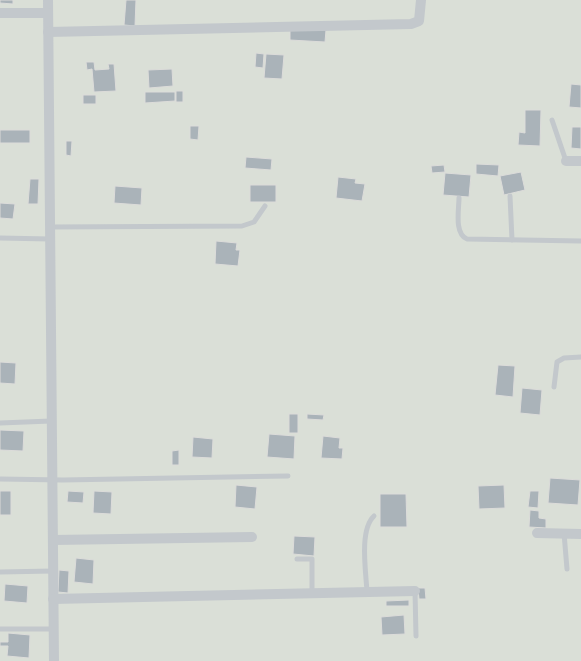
<svg xmlns="http://www.w3.org/2000/svg" width="581" height="661" font-family="Lato,sans-serif">
  <style>
    .green { fill: #dadfd7 }
    .building { fill: #aab3b9; stroke: #dcdcda }
    .lines { fill: none; stroke-linecap: round; stroke-linejoin: round }
    .lane { stroke: #c3c8cc; stroke-width: 5 }
    .street { stroke: #c3c8cc; stroke-width: 10 }
  </style>
  <rect width="100%" height="100%" fill="#fafaf8"/>
  <!-- green -->
  <rect class="green" x="0" y="0" width="581" height="661"/>
  <!-- building -->
  <g class="building">
    <path d="M0,0h13v4l-13,-1z"/>
    <path d="M126,0h10l-1,26 -11,-1z"/>
    <path d="M290,28l36,2 -1,12 -35,-2z"/>
    <path d="M256,53l8,1 -1,14 -8,-1z"/>
    <path d="M266,54l18,1 -2,24 -18,-1z"/>
    <path d="M86,62h8l1,8 14,-1 -1,-5h6l2,27 -22,1 -2,-23 -5,1z"/>
    <path d="M172,69l1,17 -24,2 -1,-18z"/>
    <path d="M571,84l10,1v23l-12,-1z"/>
    <rect x="176" y="91" width="7" height="11"/>
    <path d="M145,92h30v9l-30,2z"/>
    <rect x="83" y="95" width="13" height="9"/>
    <path d="M525,110h16l-1,36 -22,-1 1,-13 6,1z"/>
    <path d="M190,126h9l-1,14 -8,-1z"/>
    <path d="M572,127h9v22l-10,-1z"/>
    <rect x="0" y="130" width="30" height="13"/>
    <path d="M66,141h6l-1,15 -5,-1z"/>
    <path d="M246,157l26,2 -1,11 -26,-2z"/>
    <path d="M476,164l23,1 -1,11 -22,-2z"/>
    <path d="M444,165l1,7 -13,1 -1,-7z"/>
    <path d="M521,172l4,18 -21,5 -4,-19z"/>
    <path d="M445,173l26,2 -2,22 -26,-2z"/>
    <path d="M338,177l18,2 -1,4 10,1 -3,17 -26,-3z"/>
    <path d="M30,179h9l-1,25h-10z"/>
    <rect x="250" y="185" width="26" height="17"/>
    <path d="M115,186l27,2 -1,17 -27,-2z"/>
    <path d="M0,203l15,1 -2,15 -13,-1z"/>
    <path d="M216,241l21,2 -1,7h4l-2,16 -23,-2z"/>
    <path d="M0,362l16,1 -1,21 -15,-1z"/>
    <path d="M498,365l17,1 -2,31 -18,-2z"/>
    <path d="M522,388l20,2 -2,25 -20,-2z"/>
    <rect x="289" y="414" width="9" height="19"/>
    <path d="M307,414l17,1 -1,5 -16,-1z"/>
    <path d="M0,430l24,1 -1,20 -23,-1z"/>
    <path d="M269,434l26,2 -1,23 -27,-2z"/>
    <path d="M323,436l17,2 -1,10h4l-1,11 -21,-1z"/>
    <path d="M193,437l20,2 -1,19 -20,-1z"/>
    <path d="M179,450v15h-7v-14z"/>
    <path d="M550,478l30,2 -2,25 -30,-2z"/>
    <path d="M236,485l21,2 -2,22 -20,-2z"/>
    <path d="M504,485l1,23 -26,1 -1,-23z"/>
    <rect x="0" y="491" width="11" height="24"/>
    <path d="M68,491l16,1 -1,11 -16,-1z"/>
    <path d="M94,491l18,1 -1,22 -18,-1z"/>
    <path d="M530,491h9l-1,17 -10,-1z"/>
    <path d="M380,494h26l1,33h-27z"/>
    <path d="M530,510l9,1v7l7,1v9l-17,-1z"/>
    <path d="M294,536l21,1 -1,19 -21,-2z"/>
    <path d="M76,558l18,2 -1,24 -19,-2z"/>
    <path d="M59,570l10,1 -1,22 -10,-1z"/>
    <path d="M5,584l23,2 -1,17 -23,-2z"/>
    <path d="M418,588h7l1,11h-7z"/>
    <path d="M409,600v6h-23v-5z"/>
    <path d="M404,615l1,19 -23,1 -1,-18z"/>
    <path d="M8,633l22,2 -1,23 -22,-2 1,-10h-8v-4h8z"/>
  </g>
  <g class="lines">
    <!-- lane -->
    <g class="lane">
      <path d="M552,120l14,41"/>
      <path d="M510,196l2,44"/>
      <path d="M459,198c0,11 -5,36 8,41l114,2"/>
      <path d="M50,227l192,-1 12,-4 11,-16"/>
      <path d="M0,238l50,1"/>
      <path d="M554,387l3,-25 7,-4 17,-1"/>
      <path d="M0,423l51,-2"/>
      <path d="M0,479l63,1 225,-4"/>
      <path d="M564,533l3,36"/>
      <path d="M297,559h15v34"/>
      <path d="M0,572l53,-1"/>
      <path d="M415,591l1,45"/>
      <path d="M367,592c-1,-20 -8,-62 7,-76"/>
      <path d="M0,629h53"/>
    </g>
    <!-- street -->
    <g class="street">
      <path d="M48,0l6,661"/>
      <path d="M0,13h48"/>
      <path d="M48,32l363,-8 8,-3 2,-21"/>
      <path d="M566,161h15"/>
      <path d="M537,533l44,1"/>
      <path d="M53,540l199,-3"/>
      <path d="M53,599l362,-8"/>
    </g>
  </g>
</svg>
